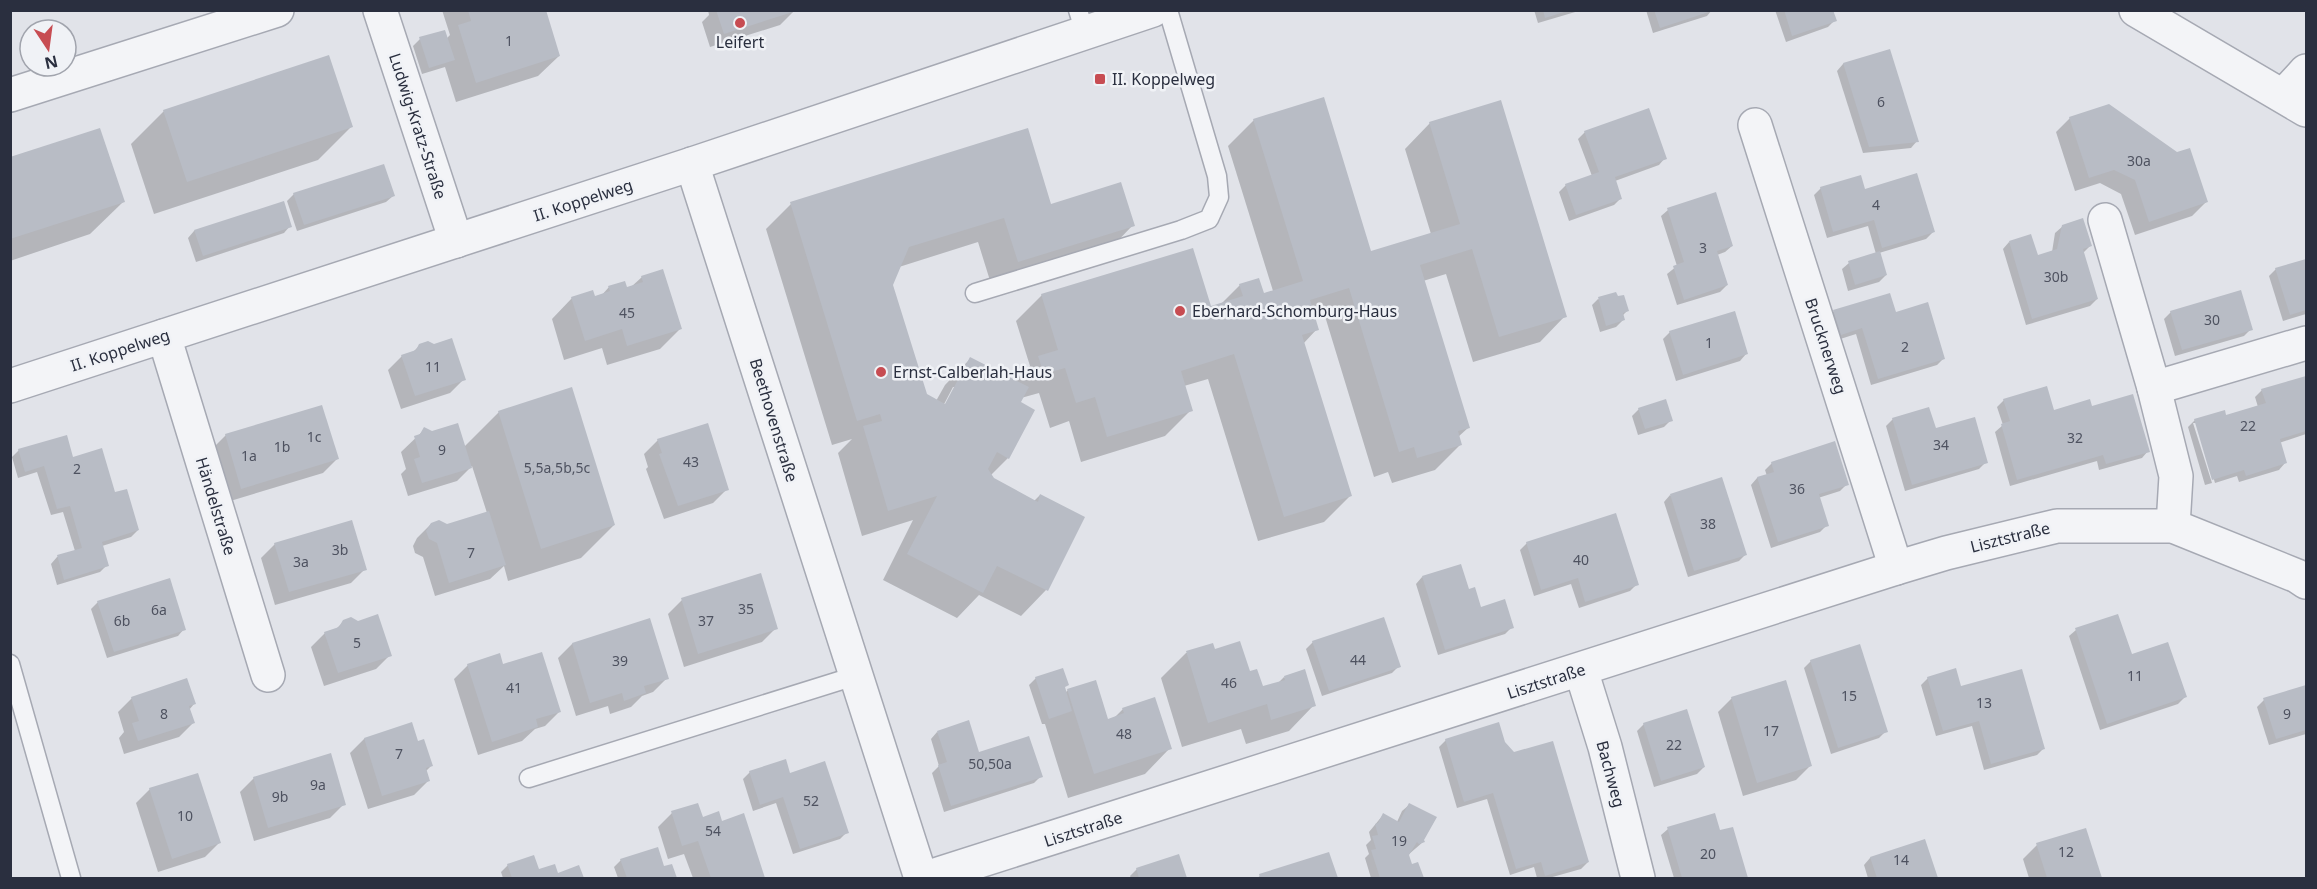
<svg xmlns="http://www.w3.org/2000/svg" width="2317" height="889" font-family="'Noto Sans',sans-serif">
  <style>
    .shadow { fill: #0003; fill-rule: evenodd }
    .building { fill: #b8bcc5 }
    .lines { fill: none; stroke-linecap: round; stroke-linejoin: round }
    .service-casing { stroke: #a6a9b3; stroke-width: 21 }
    .minor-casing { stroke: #a6a9b3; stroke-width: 36 }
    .tertiary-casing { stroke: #a6a9b3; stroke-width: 36 }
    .service { stroke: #f3f4f7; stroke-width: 18 }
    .minor { stroke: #f3f4f7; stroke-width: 33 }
    .tertiary { stroke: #f3f4f7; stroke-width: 33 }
    .poi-dot { fill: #c74c52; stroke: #f0f2f6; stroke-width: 2 }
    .labels { text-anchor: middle; stroke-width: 5; stroke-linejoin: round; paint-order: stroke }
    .number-label { font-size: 14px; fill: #4e5260 }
    .poi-label { font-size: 16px; fill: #2a2f3f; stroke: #f0f2f6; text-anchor: start }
    .street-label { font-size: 16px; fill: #2a2f3f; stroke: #f0f2f6 }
  </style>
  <rect width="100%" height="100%" fill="#e1e3e9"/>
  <!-- shadow -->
  <g class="shadow">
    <path d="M442,10h102l15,46 -21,20 -82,26 -11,-35 -23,7 -9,-28 7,-7 27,-1 3,-3z"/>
    <path d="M708,10l86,1 -14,14 -70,22 -8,-25 7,-7z"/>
    <path d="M1534,10h48l-44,13z"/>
    <path d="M1646,10h66l-5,6 -54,17z"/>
    <path d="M1775,10h57l3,10 -7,7 -42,15z"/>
    <path d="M1889,50l28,91 -6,7 -48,5 -26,-82 6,-7z"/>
    <path d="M164,111l187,16 -33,33 -164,54 -23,-70z"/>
    <path d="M2070,118l136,84 -14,14 -57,19 -14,-41 -21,-11 -25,8 -19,-59z"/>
    <path d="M1254,120l116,133 61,-19 -26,-85 25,-26 135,193 -25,26 -67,20 -27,-88 -23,7 45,147 -10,9 2,8 -25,25 -43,13 -4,-11 -14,5 -50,-164 -11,3 4,13 -14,15 47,152 -26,26 -66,19 -50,-162 -24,7 7,24 -26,26 -84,26 -12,-41 -19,7 -11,-35 -18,5 -13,60 -17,17 2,4 41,22 6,-6 43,22 -37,73 -25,26 -42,-21 -22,23 -74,-38 30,-60 -51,16 -24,-83 14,-14 -20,6 -66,-216 25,-25 259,2 83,19 -25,26 -116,36 -14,-45 -79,25 -7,17 33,111 11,6 9,-16 25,-26 44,23 16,-16 -14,-45 26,-26 168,13 11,-4 19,-19 23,9 10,-3 -45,-145zM953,387h3l-13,25 -2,-2z"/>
    <path d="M1585,132l80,26 -6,7 -44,16 6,17 -7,7 -45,16 -10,-29 7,-7 26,-9 -14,-37z"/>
    <path d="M10,159l113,43 -33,32 -80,27z"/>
    <path d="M1821,188l43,2 69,42 -7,7 -47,14 7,22 -7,7 -31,9 -6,-22 7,-6 27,-9 -8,-28 -41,12 -13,-43z"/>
    <path d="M294,194l99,2 -7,6 -89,29 -10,-30z"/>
    <path d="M1668,210l64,36 -7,6 -8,3 10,30 -7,7 -43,13 -10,-31 10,-8 -16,-50z"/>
    <path d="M290,226l-6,7 -88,29 -8,-24 6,-7z"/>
    <path d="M2063,226l27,20 -7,7 14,46 -7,7 -64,19 -23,-76 6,-7 28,15 15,-5 3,-19z"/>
    <path d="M2306,260v54l-23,7 -14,-45 7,-7z"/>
    <path d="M642,277l38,52 -20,20 -53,16 -5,-17 -38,12 -12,-41 20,-21 29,-2 8,-9h22z"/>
    <path d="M1598,299l29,12 -5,5 1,4 -7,7 -16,5 -8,-27z"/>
    <path d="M1834,311l61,3 49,44 -7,7 -66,20 -15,-51 -22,7 -7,-23z"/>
    <path d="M2171,312l80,17 -7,7 -69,20 -11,-37z"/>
    <path d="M1670,332l76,22 -6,7 -64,20 -13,-42z"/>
    <path d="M420,345l44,34 -14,14 -49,16 -13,-39 14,-14 10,-3z"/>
    <path d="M2306,377v57l-27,9 6,20 -6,7 -40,12 -2,-6 -22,7 -18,-60h-4l19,60 -7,2 -17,-58 7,-7 30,-3 33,-10 -3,-10 7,-7z"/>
    <path d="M2004,400l49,12 38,-4 57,43 -6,7 -43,12 -2,-9 -87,25 -15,-54 8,-7 -6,-18z"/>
    <path d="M1639,409l32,11 -7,7 -26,8 -6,-19z"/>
    <path d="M499,412l115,113 -33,33 -73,23 -4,-15 -14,13 -55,17 -12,-39 -8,-4 -2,-7 4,-8 14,-14 16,2 40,-13 -15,-47 -15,15 -49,15 -7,-22 5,-5 -5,-17 24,-23 39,18z"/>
    <path d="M1893,419l42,11 51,32 -7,7 -74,22 -19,-65z"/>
    <path d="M226,435l111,24 -14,14 -96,29 -15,-53z"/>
    <path d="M658,440l69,49 -14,14 -49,16 -18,-50 2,-2 -4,-13z"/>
    <path d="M19,450l53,9 42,35 24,36 -7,7 -29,9 5,19 -7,7 -43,13 -6,-21 6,-7 18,-6 -12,-39 -12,3 -14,-43 -19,6 -6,-21z"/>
    <path d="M1772,463l75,21 -7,7 -22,7 9,27 -7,7 -49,16 -20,-63 6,-7 10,-2 -2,-6z"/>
    <path d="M1670,495l76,59 -7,7 -51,16 -24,-75z"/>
    <path d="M1527,543l110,41 -7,7 -51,17 -8,-24 -37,12 -14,-46z"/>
    <path d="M275,544l90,25 -14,14 -76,22 -14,-47z"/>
    <path d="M1422,577l46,14 12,17 32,19 -7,7 -67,21 -22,-71z"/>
    <path d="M682,600l94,28 -14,14 -78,25 -16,-53z"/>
    <path d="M98,602l86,27 -6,7 -71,22 -16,-49z"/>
    <path d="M649,620l18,58 -14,14 -11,4 -11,11 -21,7 -2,-8 -32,10 -18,-58 14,-14z"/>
    <path d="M344,621l46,34 -14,14 -52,17 -13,-39 14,-14 10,-3z"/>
    <path d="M2076,630l55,26 54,41 -7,7 -78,26 -31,-94z"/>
    <path d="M1313,642l86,24 -7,7 -70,23 -16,-47z"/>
    <path d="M1214,651l35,22 13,15 16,-5 6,-6 30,28 -25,26 -43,13 -5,-15 -59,18 -21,-69 25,-25z"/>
    <path d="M1811,661l75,70 -7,7 -48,16 -27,-86z"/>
    <path d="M468,665l34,1 57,46 -14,14 -10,3 -13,12 -44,14 -24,-76z"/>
    <path d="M1036,678l27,10 2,5 3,-3 39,30 7,-2 9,-9 47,39 -25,26 -77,24 -23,-74h-3l-13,-39z"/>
    <path d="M1928,678l32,10 84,60 -7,7 -53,15 -12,-44 -36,10 -15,-51z"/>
    <path d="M2306,687v47l-37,11 -12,-38 7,-7z"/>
    <path d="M132,698l62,6 -5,6 4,13 -14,14 -55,17 -5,-16 5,-6 -6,-20z"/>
    <path d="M1732,698l78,68 -14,14 -53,16 -25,-84z"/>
    <path d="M411,724l6,19 14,23 -5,5 2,10 -14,14 -46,14 -18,-56 14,-14z"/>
    <path d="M1644,724l60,43 -7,7 -43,13 -17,-56z"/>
    <path d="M937,732l41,22 63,22 -7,7 -90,29 -12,-39 7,-7 -8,-27z"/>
    <path d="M1446,740l58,2 84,120 -7,7 -32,9h-12l-3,-11 -24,8 -23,-76 -30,9 -18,-61z"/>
    <path d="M750,772l97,60 -7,7 -47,15 -17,-51 -23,8 -10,-32z"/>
    <path d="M254,778l90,26 -14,14 -76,23 -14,-49z"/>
    <path d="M150,789l69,54 -14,14 -47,15 -22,-69z"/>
    <path d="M1409,805l14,37 -15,13 3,11 6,-2 5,14h-51l-6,-20 4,-4 -3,-9 5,-5 -2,-8 14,-17 14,7 5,-11z"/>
    <path d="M672,813l49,10 42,55h-70l-9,-24 -16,5 -10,-32z"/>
    <path d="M1668,829l51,3 12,-3 16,49h-73l-13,-43z"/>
    <path d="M2085,829l16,49h-72l-6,-19 14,-14z"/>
    <path d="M1924,841l12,37h-68l-4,-13 6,-7z"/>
    <path d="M1328,854l8,24h-79l3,-2z"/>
    <path d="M1178,856l7,22h-54l-1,-2 7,-7z"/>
    <path d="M621,860l42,8 8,-2 4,12h-57l-4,-11z"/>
    <path d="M508,865l49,10 21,-8 4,11h-79l-2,-6z"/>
  </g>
  <!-- building -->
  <g class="building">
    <path d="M468,10h78l14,46 -84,27 -18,-58 13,-4z"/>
    <path d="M716,10h80v1l-72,23z"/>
    <path d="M1543,10h24v1l-22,7z"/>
    <path d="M1654,10h58v1l-52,17z"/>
    <path d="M1784,10h49l4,11 -45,15z"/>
    <path d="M445,30l10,30 -26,8 -10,-31z"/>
    <path d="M1890,49l29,93 -50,5 -26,-84z"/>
    <path d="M329,55l24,72 -166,55 -24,-72z"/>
    <path d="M1324,97l47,154 89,-27 -31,-102 72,-22 66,217 -68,20 -27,-88 -52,16 50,163 -12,3 4,14 -45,13 -3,-11 -15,5 -50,-164 -39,12 9,30 -17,5 50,161 -68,21 -50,-163 -53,17 12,40 -86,26 -12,-40 -19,6 -11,-35 -21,6 -6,-18 20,-6 -17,-56 152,-46 18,58 32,-10 -4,-12 20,-6 5,15 39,-12 -50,-162z"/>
    <path d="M2109,104l68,48 13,-4 18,54 -59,20 -14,-42 -21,-10 -25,8 -20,-61z"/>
    <path d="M1649,108l18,51 -52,18 7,22 -46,16 -11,-31 34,-12 -15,-41z"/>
    <path d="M100,128l25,74 -115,37v-82z"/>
    <path d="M1028,128l23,76 70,-22 14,44 -117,36 -14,-44 -95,29 -16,38 34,109 18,10 25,-47 59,30 -8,15 14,8 -26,49 -12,-7 -9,17 6,9 44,24 2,-8 45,23 -37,74 -51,-25 -14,27 -76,-39 30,-58 -49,15 -25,-85 19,-5 -2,-7 -23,7 -67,-219z"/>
    <path d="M384,164l11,32 -91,29 -11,-32z"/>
    <path d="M1917,173l18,59 -53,16 -8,-28 -41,12 -13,-45 41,-12 4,14z"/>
    <path d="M1716,192l17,54 -16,5 11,34 -44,15 -11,-34 11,-4 -17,-54z"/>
    <path d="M284,201l8,26 -89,29 -9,-26z"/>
    <path d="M2083,218l9,28 -9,3 15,50 -66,20 -23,-78 22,-7 7,21 19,-6 5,-24z"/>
    <path d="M1880,251l7,24 -32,10 -7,-24z"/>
    <path d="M2306,259v51l-16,5 -15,-47z"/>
    <path d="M663,269l19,60 -55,17 -5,-17 -37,12 -14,-44 22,-7 2,6 15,-5 -2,-5 17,-5 2,6 16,-5 -2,-6z"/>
    <path d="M2241,290l12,40 -71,20 -12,-39z"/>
    <path d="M1616,292l2,4 6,-1 5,16 -6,2 2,7 -19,6 -8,-29z"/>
    <path d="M1890,293l6,19 32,-10 17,57 -67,20 -16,-51 -21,7 -8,-25z"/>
    <path d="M1735,311l13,43 -65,21 -14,-44z"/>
    <path d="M452,338l14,42 -51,16 -14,-41 15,-5 3,-6 9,-3 6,3z"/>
    <path d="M2306,376v55l-26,8 7,24 -41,13 -2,-6 -32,10 -18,-61 31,-9 1,5 40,-12 -5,-14z"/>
    <path d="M2047,386l7,24 36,-11 2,7 41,-12 17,58 -44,12 -3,-9 -86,25 -16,-56 9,-3 -7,-22z"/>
    <path d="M572,387l43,138 -74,24 -43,-138z"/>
    <path d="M1666,399l7,22 -28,8 -7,-21z"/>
    <path d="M322,405l17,54 -98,30 -16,-55z"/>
    <path d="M1929,407l7,21 39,-11 13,46 -76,22 -20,-67z"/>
    <path d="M458,423l14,45 -50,15 -8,-24 6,-2 -6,-21 6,-2 4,-7 8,4z"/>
    <path d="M708,423l21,67 -51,16 -19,-52 3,-1 -5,-14z"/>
    <path d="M67,435l6,22 29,-9 13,44 12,-3 12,41 -37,12 7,24 -45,14 -7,-25 25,-7 -12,-42 -13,3 -13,-43 -19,6 -7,-23z"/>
    <path d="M1835,441l14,44 -30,9 10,32 -51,16 -21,-65 17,-5 -3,-10z"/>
    <path d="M1722,477l25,78 -53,16 -24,-77z"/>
    <path d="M489,511l17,54 -57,18 -12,-40 -8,-4 -3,-8 5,-8 8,-3 8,4z"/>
    <path d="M1616,513l23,72 -54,17 -7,-24 -37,12 -15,-48z"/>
    <path d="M352,520l15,50 -78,22 -15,-49z"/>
    <path d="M1461,564l8,25 6,-2 6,20 24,-8 9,29 -69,22 -23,-74z"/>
    <path d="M761,573l17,56 -80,25 -17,-56z"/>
    <path d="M170,578l16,52 -72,22 -17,-51z"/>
    <path d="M378,614l14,42 -54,17 -14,-41 15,-5 4,-7 8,-3 7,4z"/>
    <path d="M2118,614l14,40 36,-12 19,55 -80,27 -32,-96z"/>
    <path d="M1384,617l17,50 -72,24 -17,-50z"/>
    <path d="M650,618l19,61 -25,7 2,7 -22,8 -2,-8 -32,10 -18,-60z"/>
    <path d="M1240,641l10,30 7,-2 6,17 22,-6 -1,-4 21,-7 11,37 -45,14 -4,-16 -59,19 -22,-72 27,-8 2,6z"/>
    <path d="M1860,644l28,88 -50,16 -28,-88z"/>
    <path d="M542,652l19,60 -25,7 2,8 -46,15 -25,-78 33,-11 3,11z"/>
    <path d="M1063,668l6,17 -4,2 7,24 -23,8 -14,-42z"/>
    <path d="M1956,668l5,18 61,-17 23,80 -54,15 -12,-43 -36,10 -16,-54z"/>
    <path d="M187,678l9,26 -7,2 6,17 -57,18 -6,-18 7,-2 -8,-24z"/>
    <path d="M1096,680l12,39 16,-6 -2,-5 33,-11 17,52 -78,25 -27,-85z"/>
    <path d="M1786,680l26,86 -55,17 -26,-86z"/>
    <path d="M2306,685v45l-30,9 -13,-41z"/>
    <path d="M1687,709l18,58 -44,14 -18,-58z"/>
    <path d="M969,720l10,32 50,-16 14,41 -92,29 -13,-41 9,-3 -10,-31z"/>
    <path d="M412,722l6,19 6,-2 9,27 -7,2 4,13 -48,15 -18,-58z"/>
    <path d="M1499,722l6,20 9,10 39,-11 36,121 -44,14 -4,-14 -25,7 -23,-76 -29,9 -19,-63z"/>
    <path d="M331,753l15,52 -78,23 -15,-51z"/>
    <path d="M786,759l4,14 35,-12 24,72 -49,16 -17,-52 -23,8 -11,-34z"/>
    <path d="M198,773l23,70 -49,16 -23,-71z"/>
    <path d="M698,803l5,14 16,-6 3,10 22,-8 21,65h-54l-13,-37 -16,5 -11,-35z"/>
    <path d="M1409,803l28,14 -13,23 1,2 -6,2 -2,-2 -8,13 3,9 6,-2 6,16h-44l-9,-28 5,-1 -4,-13 6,-1 -3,-11 3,-1 5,-10 16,9z"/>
    <path d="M1715,813l5,17 13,-3 15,51h-66l-15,-51z"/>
    <path d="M2086,828l16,50h-55l-11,-35z"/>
    <path d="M1925,839l13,39h-61l-7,-21z"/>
    <path d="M658,847l6,19 8,-2 5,14h-50l-7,-19z"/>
    <path d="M1329,852l9,26h-78l-1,-4z"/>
    <path d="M1179,854l8,24h-48l-3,-10z"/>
    <path d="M534,855l5,14 16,-5 3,9 21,-8 5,13h-72l-5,-14z"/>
  </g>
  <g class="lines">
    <!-- service casing -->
    <g class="service-casing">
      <g id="service">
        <path d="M1078,10l7,23"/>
        <path d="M975,293l206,-63 28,-11 10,-22 -2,-21 -49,-166"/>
        <path d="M10,664l61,214"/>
        <path d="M529,778l326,-102"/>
      </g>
    </g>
    <!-- minor casing -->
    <g class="minor-casing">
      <g id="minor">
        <path d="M380,10l76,231"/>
        <path d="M10,95l267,-85"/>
        <path d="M2284,95l22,-24"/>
        <path d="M1755,125l141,443"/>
        <path d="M692,164l229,714"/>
        <path d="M2105,220l49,168 22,88 -3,50"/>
        <path d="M164,336l104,339"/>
        <path d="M2154,388l152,-45"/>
        <path d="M1581,670l24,77 33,131"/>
        <path d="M926,878l970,-310 50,-15 111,-27h116l124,50 9,6"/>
      </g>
    </g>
    <!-- tertiary casing -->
    <g class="tertiary-casing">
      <g id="tertiary">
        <path d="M2136,10l170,100"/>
        <path d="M10,386l682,-222 461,-154"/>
      </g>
    </g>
    <!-- service -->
    <use href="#service" class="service"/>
    <!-- minor -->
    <use href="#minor" class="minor"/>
    <!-- tertiary -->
    <use href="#tertiary" class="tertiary"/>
  </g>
  <!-- markers -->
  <g class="poi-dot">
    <circle cx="740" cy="23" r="6"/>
    <rect x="1094" y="73" width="12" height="12" rx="3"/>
    <circle cx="1180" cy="311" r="6"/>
    <circle cx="881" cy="372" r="6"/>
  </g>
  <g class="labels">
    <!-- number labels -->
    <g class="number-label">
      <text x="509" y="46">1</text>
      <text x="1881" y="107">6</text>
      <text x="2139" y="166">30a</text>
      <text x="1876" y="210">4</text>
      <text x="1703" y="253">3</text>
      <text x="2056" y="282">30b</text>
      <text x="627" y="318">45</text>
      <text x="2212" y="325">30</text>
      <text x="1709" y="348">1</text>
      <text x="1905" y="352">2</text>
      <text x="433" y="372">11</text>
      <text x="2248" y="431">22</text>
      <text x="314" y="442">1c</text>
      <text x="2075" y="443">32</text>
      <text x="1941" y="450">34</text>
      <text x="282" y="452">1b</text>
      <text x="442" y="455">9</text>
      <text x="249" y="461">1a</text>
      <text x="691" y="467">43</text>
      <text x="557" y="473">5,5a,5b,5c</text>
      <text x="77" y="474">2</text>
      <text x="1797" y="494">36</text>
      <text x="1708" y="529">38</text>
      <text x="340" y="555">3b</text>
      <text x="471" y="558">7</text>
      <text x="1581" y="565">40</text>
      <text x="301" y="567">3a</text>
      <text x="746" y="614">35</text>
      <text x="159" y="615">6a</text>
      <text x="122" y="626">6b</text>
      <text x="706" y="626">37</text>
      <text x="357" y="648">5</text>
      <text x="1358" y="665">44</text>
      <text x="620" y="666">39</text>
      <text x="2135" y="681">11</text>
      <text x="1229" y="688">46</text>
      <text x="514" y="693">41</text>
      <text x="1849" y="701">15</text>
      <text x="1984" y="708">13</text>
      <text x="164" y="719">8</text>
      <text x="2287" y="719">9</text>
      <text x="1771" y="736">17</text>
      <text x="1124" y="739">48</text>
      <text x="1674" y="750">22</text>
      <text x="399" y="759">7</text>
      <text x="990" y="769">50,50a</text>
      <text x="318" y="790">9a</text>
      <text x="280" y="802">9b</text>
      <text x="811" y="806">52</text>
      <text x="185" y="821">10</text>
      <text x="713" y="836">54</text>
      <text x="1399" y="846">19</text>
      <text x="2066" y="857">12</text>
      <text x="1708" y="859">20</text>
      <text x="1901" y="865">14</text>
    </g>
    <!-- poi labels -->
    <g class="poi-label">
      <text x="740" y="48" text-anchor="middle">Leifert</text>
      <text x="1112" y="85">II. Koppelweg</text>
      <text x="1192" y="317">Eberhard-Schomburg-Haus</text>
      <text x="893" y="378">Ernst-Calberlah-Haus</text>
    </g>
    <!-- street labels -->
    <g class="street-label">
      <text transform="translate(418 126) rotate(72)" y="6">Ludwig-Kratz-Straße</text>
      <text transform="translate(583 200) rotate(-18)" y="6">II. Koppelweg</text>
      <text transform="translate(1826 346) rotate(72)" y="6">Brucknerweg</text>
      <text transform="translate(120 350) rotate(-18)" y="6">II. Koppelweg</text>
      <text transform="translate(774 420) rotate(73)" y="6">Beethovenstraße</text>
      <text transform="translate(216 506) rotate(73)" y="6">Händelstraße</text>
      <text transform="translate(2010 537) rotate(-14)" y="6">Lisztstraße</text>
      <text transform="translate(1546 681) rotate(-18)" y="6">Lisztstraße</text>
      <text transform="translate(1611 774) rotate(75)" y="6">Bachweg</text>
      <text transform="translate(1083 829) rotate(-18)" y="6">Lisztstraße</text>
    </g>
  </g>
  <!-- border -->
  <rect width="2317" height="889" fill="none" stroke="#2a2f3f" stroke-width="24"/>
  <!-- north arrow -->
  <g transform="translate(48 48) rotate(167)"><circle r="28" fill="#f0f2f6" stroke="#a1a4ad" stroke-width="1.5"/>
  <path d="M0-4.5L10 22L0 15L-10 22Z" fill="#c74c52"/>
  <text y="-9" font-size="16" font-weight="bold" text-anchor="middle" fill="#2a2f3f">N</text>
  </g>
</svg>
